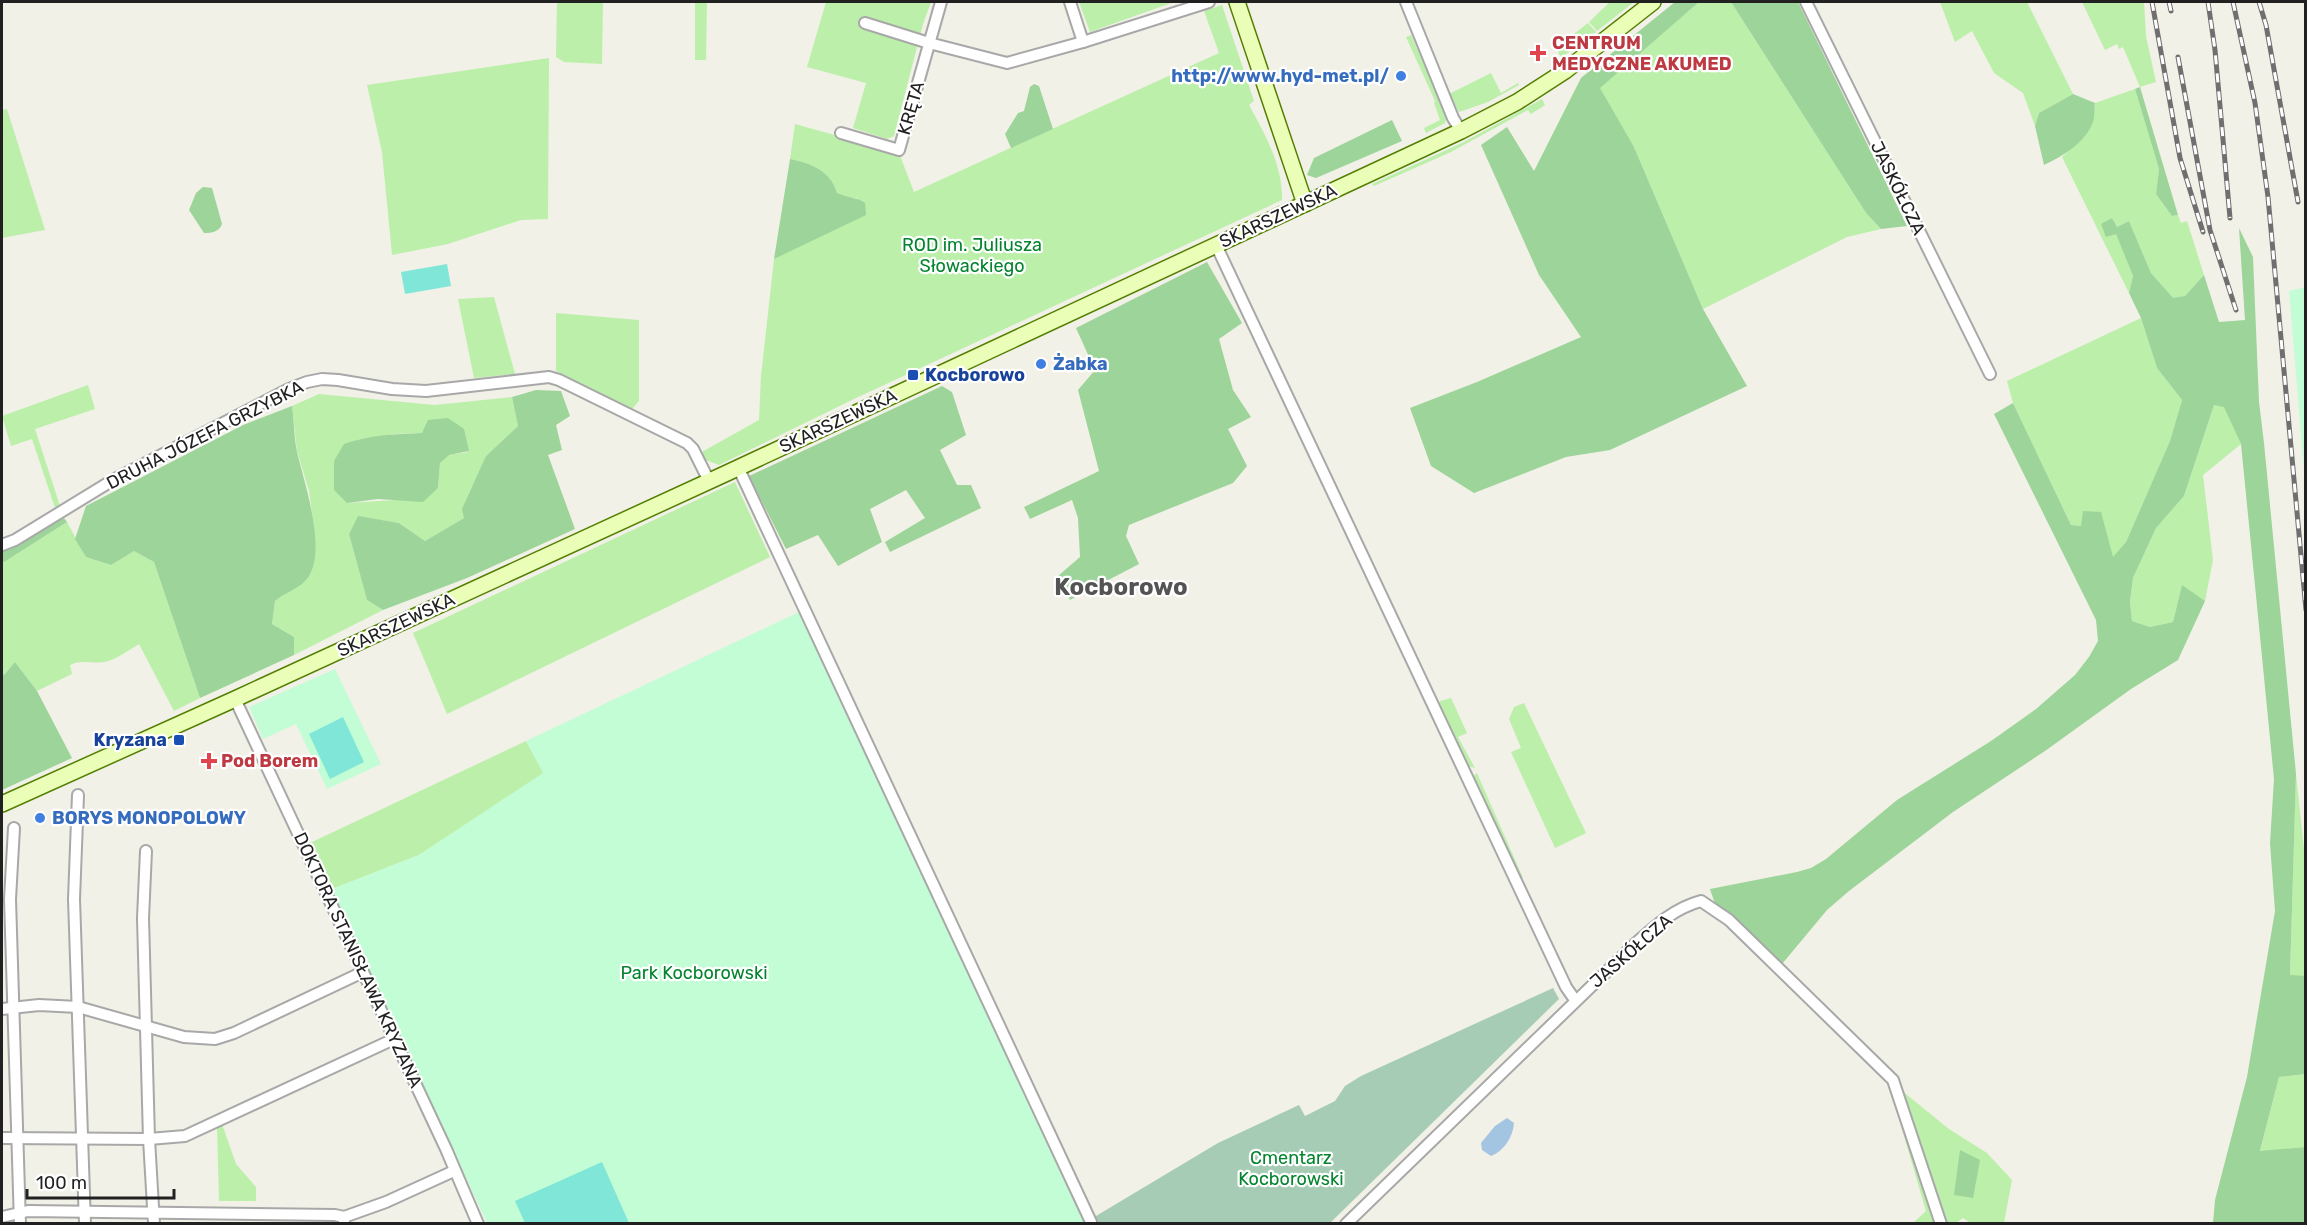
<svg xmlns="http://www.w3.org/2000/svg" width="2307" height="1225" font-family="Rubik,sans-serif">
  <style>
    .grass { fill: #bbefaa; fill-rule: evenodd }
    .forest { fill: #9cd499 }
    .cemetery { fill: #a6ccb5 }
    .park { fill: #c2fdd5 }
    .pitch { fill: #80e6d7 }
    .water { fill: #a4c5e2 }
    .lines { fill: none; stroke-linecap: round; stroke-linejoin: round }
    .street-casing { stroke: #a8a8a8; stroke-width: 14 }
    .secondary-casing { stroke: #537f00; stroke-width: 18 }
    .street { stroke: #fff; stroke-width: 10 }
    .secondary { stroke: #eafeb8; stroke-width: 15 }
    .rail-casing { stroke: #6f6f6f; stroke-width: 5 }
    .rail { stroke: #fff; stroke-width: 3; stroke-dasharray: 9; stroke-linecap: butt }
    .health-dot { fill: #e0444e; stroke: #fff; stroke-width: 2 }
    .shop-dot { fill: #3f7fe0; stroke: #fff; stroke-width: 2 }
    .transit-dot { fill: #1a4fb4; stroke: #fff; stroke-width: 2 }
    .labels { text-anchor: middle; stroke-width: 4.5; stroke-linejoin: round; paint-order: stroke }
    .health-label { font-size: 18px; font-weight: bold; fill: #be3a42; stroke: #fff; text-anchor: start }
    .shop-label { font-size: 18px; font-weight: bold; fill: #366cbe; stroke: #fff; text-anchor: start }
    .street-label { font-size: 18px; fill: #212121; stroke: #fff }
    .park-label { font-size: 18px; fill: #04842e; stroke: #fff }
    .transit-label { font-size: 18px; font-weight: bold; fill: #164399; stroke: #fff; text-anchor: start }
    .district-label { font-size: 24px; font-weight: bold; fill: #545454; stroke: #fff }
  </style>
  <rect width="100%" height="100%" fill="#f2f1e7"/>
  <!-- grass -->
  <g class="grass">
    <path d="M557,2h46l-1,62 -38,-2 -8,-5z"/>
    <path d="M695,2h12l-1,58h-11z"/>
    <path d="M826,2h105l-8,22 -29,112 -7,3 -34,-11 13,-45 -59,-16z"/>
    <path d="M1079,2h95l-84,30z"/>
    <path d="M1610,2h24l-37,29 -8,-9z"/>
    <path d="M1699,2h32l135,211 15,16 -34,8 -144,72 -69,-162 -35,-59z"/>
    <path d="M1940,2h87l46,92 -34,19 -4,13 -12,-33 -29,-20 -22,-42 -17,11z"/>
    <path d="M2082,2h62l2,34 10,46 -16,5 -17,-40 -4,2 -2,-5 -12,6z"/>
    <path d="M1222,5l32,96 -5,4c16,29 34,61 33,95l-428,199 -135,66 -16,-6 -3,-6 59,-33 2,-44 13,-117 84,-61h-11l-10,-5c-6,-22 -26,-30 -47,-34l5,-35 104,29 15,39 305,-139 -15,-42z"/>
    <path d="M1588,23l8,9 -35,26 -5,-10z"/>
    <path d="M1411,35l36,81 -2,7 -19,10 -2,-5 16,-8 -6,-17 1,-2 -29,-64z"/>
    <path d="M549,58l-1,161 -27,1 -73,24 -56,11 -10,-103 -15,-67z"/>
    <path d="M1491,73l10,20 17,-10 1,2 -31,17 -29,10 -10,-18z"/>
    <path d="M2135,89l24,80 -3,25 16,22 6,-1 3,8 6,-2 17,54 -19,21 -12,3 -22,-26 -22,-52 -12,6 -5,-9 -11,7 15,8 17,43 -4,17 -67,-136c20,-18 31,-26 33,-54z"/>
    <path d="M1542,99l3,6 -14,9 -3,-4 -77,42 -77,34 -2,-2 92,-42z"/>
    <path d="M7,109l38,121 -43,8v-128z"/>
    <path d="M494,297l21,77 -41,4 -16,-79z"/>
    <path d="M556,313l83,7v81l-7,8 -76,-38z"/>
    <path d="M2141,318l16,50 25,32 -12,41 -44,101 -13,16 -32,-32 -10,-1 -58,-122 -6,-22z"/>
    <path d="M88,385l7,24 -60,20 25,77 -5,2 -23,-69 -21,7 -9,-30z"/>
    <path d="M319,394l116,11 77,-8 6,29 -32,30 -22,62 -39,23 -26,-18 -41,-6 -9,17 18,66 16,10 -89,45v-18l-22,-13 3,-23 5,-5 34,-69 -5,-36 -12,-40 -5,-45zM422,433l47,19 -21,3 -8,8 -2,25 -42,12 -49,3 44,-69z"/>
    <path d="M2214,405l11,1 16,38 -38,31 10,85 -8,41 -23,-15 -9,36 -23,5 -18,-6 -2,-19 3,-24 23,-50 28,-32z"/>
    <path d="M735,482l35,75 -323,157 -34,-81z"/>
    <path d="M67,522l19,35 25,8 23,-14 20,11 46,136 -26,13 -35,-67c-10,6 -23,16 -35,18 -13,2 -22,-3 -34,3l2,9 -35,17 -22,-29 -11,13 -2,-2v-112l2,1z"/>
    <path d="M1451,698l16,35 -9,4 17,31 -8,-2 -28,-62 1,-3z"/>
    <path d="M1524,703l62,130 -31,15 -44,-96 10,-4 -12,-29 5,-12z"/>
    <path d="M526,741l18,32 -125,82 -87,34 -22,-46z"/>
    <path d="M1477,773l46,105 -4,-1 -47,-100z"/>
    <path d="M2296,774l10,94v108h-16z"/>
    <path d="M2305,1074v73l-45,5 19,-75z"/>
    <path d="M1889,1085l10,17 39,121 -24,-1 12,-11z"/>
    <path d="M1901,1090l48,39 38,24 25,27 -8,43h-34l-7,-5 -7,5h-11z"/>
    <path d="M222,1124l14,40 20,23v14h-37l-2,-75z"/>
  </g>
  <!-- forest -->
  <g class="forest">
    <path d="M1675,2h24l-99,86 34,59 69,162 44,77 -137,64 -44,7 -92,36 -43,-27 -21,-58 67,-26 104,-45 -42,-62 -58,-130 26,-18 27,44 47,-93z"/>
    <path d="M1731,2h67l109,224 -26,3 -15,-16z"/>
    <path d="M1034,84l5,2 14,43 -42,19 -6,-14 13,-21 6,-2 6,-24z"/>
    <path d="M2140,87l38,128 -6,1 -16,-22 3,-25 -24,-80z"/>
    <path d="M2073,94l22,9c-1,6 0,14 -2,19 -8,21 -30,34 -49,43l-9,-39 4,-13z"/>
    <path d="M1392,120l10,21 -86,37 -9,-3 7,-17z"/>
    <path d="M790,159c21,4 41,12 47,34 10,5 20,4 28,10l1,12 -92,44z"/>
    <path d="M203,187l9,1 10,36c-3,8 -10,9 -18,9l-15,-23 7,-17z"/>
    <path d="M2112,218l5,9 12,-6 22,52 22,25 12,-2 19,-21 15,47 26,-2 -6,-92 14,29 6,145 5,41 32,331 -6,201 16,1 -1,98 -26,3 -19,74 45,-4v76h-92l2,-23 32,-123 28,-166 -5,-68 4,-64 -22,-224 -11,-111 -17,-37 -10,-2 -30,91 -28,32 -23,50 -3,24 2,19 18,6 23,-5 9,-37 23,16 -27,59 -47,29 -86,62 -92,61 -104,79 -22,19 -45,54 -67,-60 -5,-15 87,-17 14,-4 15,-9 71,-59 94,-59 45,-32 39,-34 14,-18 9,-16 -2,-21 -102,-206 19,-11 58,122 10,1 2,-15 18,1 12,45 13,-15 44,-101 12,-41 -25,-32 -16,-50 -12,-25 4,-17 -17,-42 -10,3 -5,-13z"/>
    <path d="M1207,262l35,61 -23,16 14,51 18,27 -23,12 19,37 -14,17 -104,42 -3,11 13,28 -69,36 -12,-24 22,-19 -2,-39 -6,-18 -42,19 -6,-12 75,-36 -21,-81 17,-20 -19,-42z"/>
    <path d="M942,386l10,6 14,43 -26,15 17,35h14l10,23 -91,44 -5,-10 40,-24 -19,-28 -36,19 12,33 -44,24 -20,-31 -32,14 -37,-73z"/>
    <path d="M536,390l25,1 9,25 -14,9 6,25 -14,5 27,74 -108,49 -84,32 -16,-10 -18,-66 9,-18 41,7 26,18 39,-23 -2,-9 24,-53 32,-30 -6,-29z"/>
    <path d="M292,406c2,15 2,31 5,46 7,30 32,102 9,128 -8,9 -22,13 -31,21l-3,23 22,13v18l-94,43 -46,-136 -20,-11 -23,14 -25,-8 -11,-18 11,-33 157,-81z"/>
    <path d="M448,418l16,11 5,22 -20,4 -9,8 -2,25 -15,14 -45,-3 -31,4 -13,-13v-29l10,-17c26,-9 51,-10 78,-11l6,-13z"/>
    <path d="M64,518l3,4 -63,40 -2,-1v-12l6,-1z"/>
    <path d="M15,662l22,29 35,67 -70,32v-117l2,2z"/>
    <path d="M1960,1150l20,10 -7,38 -19,-3z"/>
  </g>
  <!-- cemetery -->
  <path class="cemetery" d="M1553,988l6,11 -229,224 -237,1 -2,-5 127,-76 81,-38 6,11 30,-15 10,-15 16,-10z"/>
  <!-- park -->
  <g class="park">
    <path d="M2305,287h1l-1,195 -16,-191z"/>
    <path d="M801,611l292,612h-606l-155,-334 87,-34 124,-82 -17,-32z"/>
    <path d="M335,669l46,95 -54,25 -31,-65 -33,15 -14,-32z"/>
  </g>
  <!-- pitch -->
  <g class="pitch">
    <path d="M447,264l4,22 -46,8 -4,-22z"/>
    <path d="M343,717l21,45 -34,17 -21,-45z"/>
    <path d="M602,1162l27,61h-104l-10,-22z"/>
  </g>
  <!-- water -->
  <path class="water" d="M1507,1118l7,5c-1,14 -10,28 -23,33l-9,-6 -1,-7 14,-17z"/>
  <g class="lines">
    <!-- street casing -->
    <g class="street-casing">
      <g id="street">
        <path d="M1070,2l13,40"/>
        <path d="M1406,2l47,116 8,13"/>
        <path d="M1806,2l184,372"/>
        <path d="M865,23l64,20 78,20 76,-21 126,-40"/>
        <path d="M841,133l58,17 42,-148"/>
        <path d="M1216,245l350,742 9,13"/>
        <path d="M738,467l353,755"/>
        <path d="M2,545l13,-5 98,-60 176,-91 18,-7 15,-3 16,1 54,9 34,2 123,-14 10,3 128,63 6,6 16,32"/>
        <path d="M235,699l211,450 32,75"/>
        <path d="M78,795l-4,104 11,325"/>
        <path d="M14,828l-4,71 10,325"/>
        <path d="M146,851l-3,67 6,221 5,85"/>
        <path d="M2,1009l37,-4 39,2 106,30 31,2 19,-6 129,-61"/>
        <path d="M2,1138l147,1 36,-3 209,-97"/>
        <path d="M2,1217l26,-6 307,4 9,2"/>
        <path d="M344,1224v-7l42,-15 68,-31"/>
        <path d="M1346,1224l290,-281c20,-18 39,-35 65,-42l28,19 164,160 48,144"/>
      </g>
    </g>
    <!-- secondary casing -->
    <g class="secondary-casing">
      <g id="secondary">
        <path d="M1237,2l68,202"/>
        <path d="M2,804l233,-105 492,-226 734,-342 56,-29 48,-31 88,-69"/>
      </g>
    </g>
    <!-- street -->
    <use href="#street" class="street"/>
    <!-- secondary -->
    <use href="#secondary" class="secondary"/>
    <!-- rail casing -->
    <g class="rail-casing">
      <g id="rail">
        <path d="M2152,2l28,156 23,74"/>
        <path d="M2169,2l2,9"/>
        <path d="M2208,2l7,48 15,168"/>
        <path d="M2233,2l22,101 13,94 38,413"/>
        <path d="M2259,2l7,23 32,177"/>
        <path d="M2178,57l32,173 26,80"/>
      </g>
    </g>
    <!-- rail -->
    <use href="#rail" class="rail"/>
  </g>
  <!-- markers -->
  <g class="health-dot">
    <path d="M1535 44h6v6h6v6h-6v6h-6v-6h-6v-6h6z"/>
    <path d="M206 752h6v6h6v6h-6v6h-6v-6h-6v-6h6z"/>
  </g>
  <g class="shop-dot">
    <circle cx="1401" cy="76" r="6"/>
    <circle cx="1041" cy="364" r="6"/>
    <circle cx="40" cy="818" r="6"/>
  </g>
  <g class="transit-dot">
    <rect x="907" y="369" width="12" height="12" rx="3"/>
    <rect x="173" y="734" width="12" height="12" rx="3"/>
  </g>
  <g class="labels">
    <!-- health labels -->
    <g class="health-label">
      <text x="1552" y="49">CENTRUM<tspan x="1552" dy="21">MEDYCZNE AKUMED</tspan></text>
      <text x="221" y="767">Pod Borem</text>
    </g>
    <!-- shop labels -->
    <g class="shop-label">
      <text x="1389" y="82" text-anchor="end">http://www.hyd-met.pl/</text>
      <text x="1053" y="370">Żabka</text>
      <text x="52" y="824">BORYS MONOPOLOWY</text>
    </g>
    <!-- street labels -->
    <g class="street-label">
      <text transform="translate(911 108) rotate(-74)" y="6">KRĘTA</text>
      <text transform="translate(1898 188) rotate(64)" y="6">JASKÓŁCZA</text>
      <text transform="translate(1278 216) rotate(-25)" y="6">SKARSZEWSKA</text>
      <text transform="translate(838 421) rotate(-25)" y="6">SKARSZEWSKA</text>
      <text transform="translate(205 435) rotate(-27)" y="6">DRUHA JÓZEFA GRZYBKA</text>
      <text transform="translate(396 625) rotate(-25)" y="6">SKARSZEWSKA</text>
      <text transform="translate(1631 951) rotate(-41)" y="6">JASKÓŁCZA</text>
      <text transform="translate(358 960) rotate(65)" y="6">DOKTORA STANISŁAWA KRYZANA</text>
    </g>
    <!-- park labels -->
    <g class="park-label">
      <text x="972" y="251">ROD im. Juliusza<tspan x="972" dy="21">Słowackiego</tspan></text>
      <text x="694" y="979">Park Kocborowski</text>
      <text x="1291" y="1164">Cmentarz<tspan x="1291" dy="21">Kocborowski</tspan></text>
    </g>
    <!-- transit labels -->
    <g class="transit-label">
      <text x="925" y="381">Kocborowo</text>
      <text x="167" y="746" text-anchor="end">Kryzana</text>
    </g>
    <!-- district labels -->
    <g class="district-label">
      <text x="1121" y="595">Kocborowo</text>
    </g>
  </g>
  <!-- border -->
  <rect width="2307" height="1225" fill="none" stroke="#212121" stroke-width="6"/>
  <!-- scale -->
  <path d="M27 1189v9h147v-9" fill="none" stroke="#212121" stroke-width="3"/>
  <text x="36" y="1189" font-size="18" fill="#212121" stroke="#ffffff" stroke-width="4.5" paint-order="stroke">100 m</text>
</svg>
